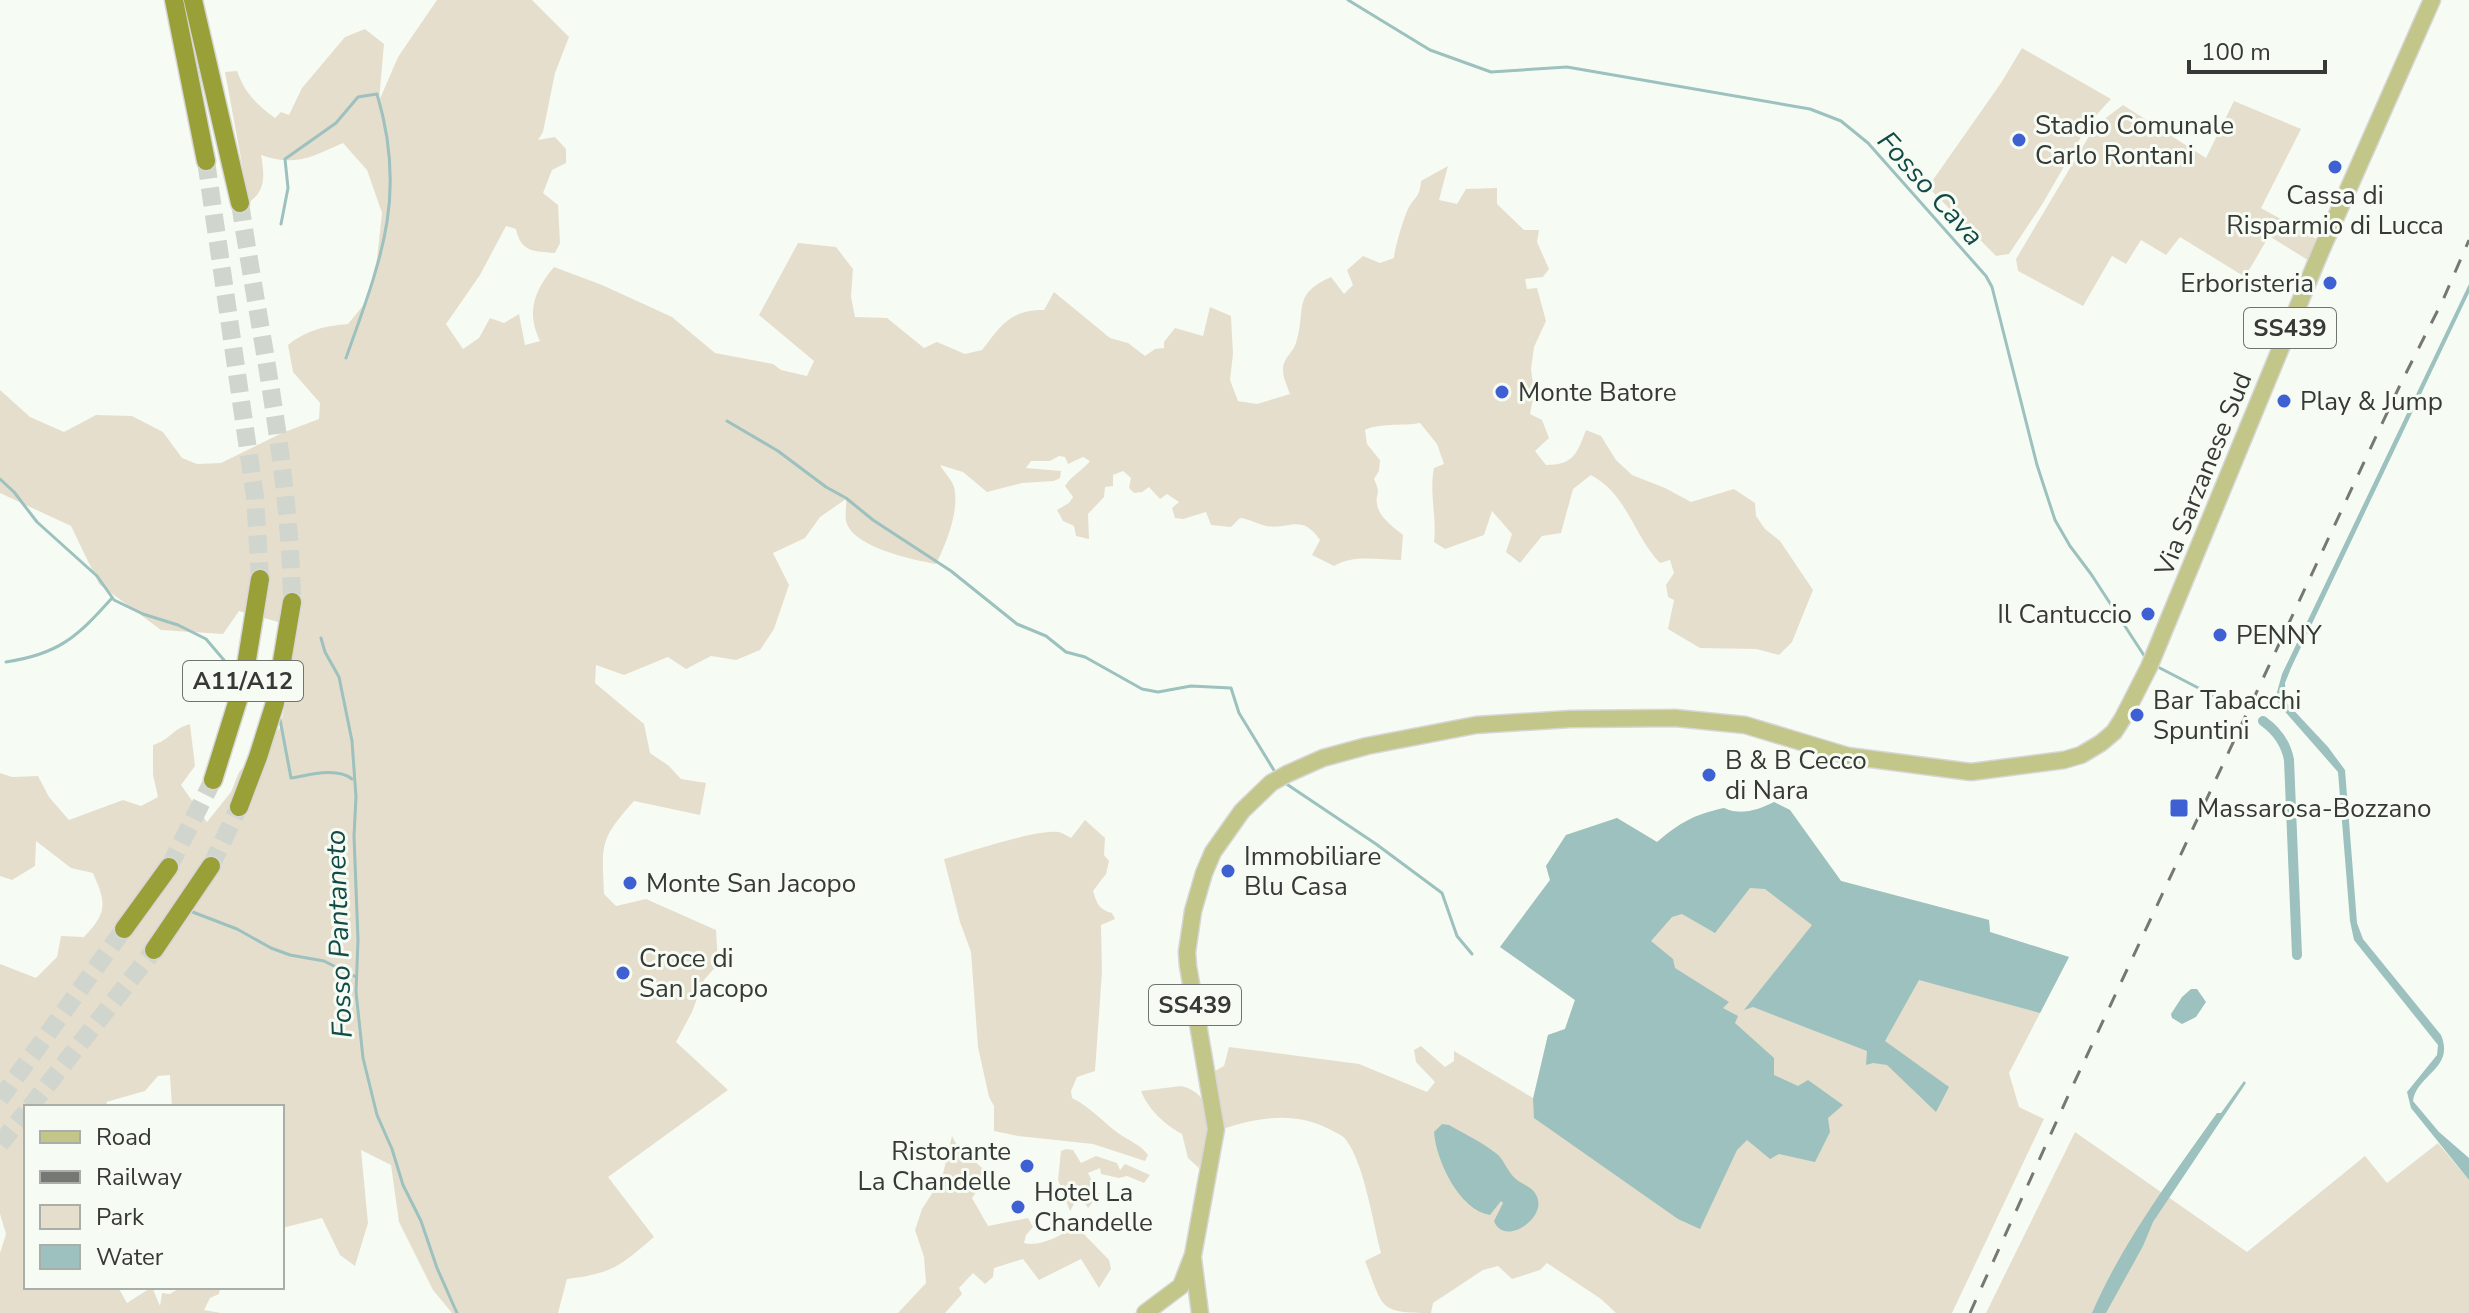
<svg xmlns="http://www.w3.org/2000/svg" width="2469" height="1313" font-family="'Nunito Sans',sans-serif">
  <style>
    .green { fill: #e6decc }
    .water { fill: #9cc1be }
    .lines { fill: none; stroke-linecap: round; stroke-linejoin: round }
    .stream { stroke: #9cc1be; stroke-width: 3 }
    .canal { stroke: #9cc1be; stroke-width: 10 }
    .highway-tunnel { stroke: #d0d5ce; stroke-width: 18; stroke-dasharray: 18 9; stroke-linecap: butt }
    .primary-casing { stroke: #d7d7d7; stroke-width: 19 }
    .highway-casing { stroke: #d7d7d7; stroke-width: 21 }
    .primary { stroke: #c2c688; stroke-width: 16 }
    .highway { stroke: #9aa038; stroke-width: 18 }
    .rail { stroke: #757873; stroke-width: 3; stroke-dasharray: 14 14; stroke-linecap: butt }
    .poi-dot { fill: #3e60d2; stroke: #f6fcf4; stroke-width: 3 }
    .labels { text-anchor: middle; stroke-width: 6; stroke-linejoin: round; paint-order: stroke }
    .shield { fill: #f6fcf4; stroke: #70746f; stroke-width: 2 }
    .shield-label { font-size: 24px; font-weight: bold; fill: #373936 }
    .poi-label { font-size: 26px; fill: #373936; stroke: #f6fcf4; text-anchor: start }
    .street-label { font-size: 26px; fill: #373936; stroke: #f6fcf4 }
    .water-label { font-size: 28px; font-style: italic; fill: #124a47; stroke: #f6fcf4 }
  </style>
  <rect width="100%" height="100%" fill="#f6fcf4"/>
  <!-- green -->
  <g class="green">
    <path d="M437,0h95l37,37 -14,36 -12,59 -5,8 17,-3 11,12v14l-14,7 -9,23 15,12 2,38 -5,10c-21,-2 -34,0 -39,-24l-10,-3 -26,49 -34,49 17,25 16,-11 11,-20 14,5 15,-9 6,31 15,-4c-14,-29 -6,-50 14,-74l48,18 70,32 43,36 58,11 8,6 26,6 7,-15 -55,-46 39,-72 38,4 17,22 -2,28 4,20 32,1 37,30 13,-6 28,12 17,-4c19,-25 28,-40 62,-40l10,-18 56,46 18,5 17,13 10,-7 9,-1v-6l11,-14 28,8 7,-29 21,9 2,38 -3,26 8,21 19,3 33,-10c-4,-11 -11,-24 -4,-35 4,-6 8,-10 10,-16 11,-34 -5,-48 35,-66l13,17 9,-9 -6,-15 16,-14 17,7 14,-5c1,-11 9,-38 14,-49 6,-12 12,-11 13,-28l27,-15 -9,34 18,4 9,-15 31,-1v16l27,26h15l-2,12 12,27 -6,8 -18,2 2,10 10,-1 9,33 -12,26 -3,22 3,24 -4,21 12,6 7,18 -14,13 11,14c28,0 31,-12 40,-35l15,6 15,24 16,15 33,13 26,14 43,-13 21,14 1,13 9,13 15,12 33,49 -21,52 -13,13 -23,-6 -56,-1 -32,-19 6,-29 -6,-3 -2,-12 8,-12 -4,-13 -10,3c-27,-28 -32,-68 -69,-88l-18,14 -12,44 -19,3 -22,27 -14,-11 6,-18 -20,-23 -8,24 -39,14 -11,-7c3,-24 -5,-50 0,-74l10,-4 -7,-20 -17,-21c-16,3 -43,0 -55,7l2,14 13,16 -1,11 -5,8c8,17 1,13 3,25 2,14 17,23 26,31l-2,25c-23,0 -47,-6 -67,6l-22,-11 8,-15c-19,-27 -29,-10 -54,-14 -9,-2 -16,-7 -26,-8l-9,9 -20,-2 -5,-13 -23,7 -8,-1 -3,-10 7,-6 -12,-8 -7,5 -11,-12 -7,5 -8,1 -5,-5 2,-10 -8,-7 -10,4v11l-8,1 -1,10 -16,17 1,25 -13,-3 -2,-10 -11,-5 -6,-11 12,-7 4,-6 -8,-11c7,-11 17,-15 25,-25l-7,-4 -15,7 -3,-7 -6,-1 -9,5h-19l-5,7 35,3 -1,7 -6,3 -32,2 -35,9 -24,-20 -23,-7c4,7 12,15 14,22 6,23 -8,57 -18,77 -22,-4 -80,-16 -89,-40 -3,-7 0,-19 -1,-25l-26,18 -15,21 -32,15 16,32 -15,44 -14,21 -24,10 -25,-4 -25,13 -18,-12 -44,18 -28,-10 -1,18 49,41 6,29 19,13 12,13 25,4 -6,32 -66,-14c-35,39 -32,43 -30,93l12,12 30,-7 70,31 2,34 -14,16 -12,32 -16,30 52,48 -120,87 46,60c-35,30 -41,36 -87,42l-9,34h-106l-19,-23 -34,-68 -8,-57 -30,-15 7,73 -13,43 -15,-11 -18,-37 -40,10v-121h-110l-2,-32 -12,1 -13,15 -39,11 3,5h-83v180h74l-1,3 19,-3 9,16 25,-16 8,19 2,-13 8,1 11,-7 39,1 -1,6 -9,4 -6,12 17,3h-221v-60l6,-19 -6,-20v-250l36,14 21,-21 4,-21 23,1c24,-25 22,-34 9,-64l-22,-5 -35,-27 -1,25 -23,14 -12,-4v-103l12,4 26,-1 11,21 20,23 54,-20 18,6 17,-9 -5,-22v-30c17,-5 19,-16 37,-21l5,42 -14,19 26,37 24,-30 8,-20 41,-44 13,-59 -11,-46 -43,-12 -16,23 -62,-4 -62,-46 -28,-58 -71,-33v-103l30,27 34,15 32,-17 36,1 31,16 19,26 15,6 24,-1 61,-30 37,-14 1,-16 -27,-31 -5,-27c19,-15 36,-19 60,-21l18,-22 11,-43 5,-46 -15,-43 -24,-27c-32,14 -47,24 -82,12 3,17 6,36 -12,47l-24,-130 12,-1c8,22 19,33 38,47l6,-6 8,3 13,-27 43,-51 20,-8 19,15 -5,57 19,-44z"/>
    <path d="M2022,48l89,51 -22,24 -46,80 -34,51 -13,2 -68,-69 73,-104z"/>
    <path d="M2234,101l67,28 -40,79 59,33 -9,21 -42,-26 -24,41 -65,-40 -14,18 -25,-15 -15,24 -14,-8 -29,50 -65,-35 -2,-12 79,-133 28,-21 83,53z"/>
    <path d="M1774,802l16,8 51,71 148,39 1,12 79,25 -60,116 10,34 25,12 -92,194h-336l-15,-14 -54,-36 -7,7 -28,9 -14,-13 -15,4 -50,33 -2,10c-54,0 -47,-5 -66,-52l16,-8c-8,-30 -17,-90 -35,-113 -3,-5 -10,-7 -15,-10 -36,-19 -72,-13 -109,-1l-9,-57 11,-6 5,-19 130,17 68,28 8,-10 -19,-20 -2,-12 7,-4 24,21 9,-6v-10l79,47 15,-63 17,-6 10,-29 -75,-53 50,-67 -4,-14 20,-31 51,-17 40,24c24,-20 37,-27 67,-34 17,8 34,2 50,-6z"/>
    <path d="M1085,820l20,18 -1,17 5,6 -3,13 -13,17c4,12 5,18 19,22l3,6 -14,6 1,47 -7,99 -18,6 -6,14 1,7c17,8 30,23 46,35 11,8 22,11 30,22l-3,6 -52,-17 -75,-8 -24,-5v-25l-5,-9 -11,-50 -7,-95 -11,-30 -16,-63c25,-7 92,-30 115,-27 3,1 9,4 12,6z"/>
    <path d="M1181,1086c39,9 28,54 18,82l-11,-10 -6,-24c-17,-9 -34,-25 -41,-43z"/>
    <path d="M2075,1132l172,120 118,-96 22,27 51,-40 31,37v133h-483z"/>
    <path d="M952,1136l12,23 9,1 16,14 -17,24 16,28 40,-8 5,9 -7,8 -2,8c16,4 38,-7 51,-18l34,35 2,9 -12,19 -18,-29 -42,21 -16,-21 -29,9 -1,9 -8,7 -12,-11 -14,15 3,6 -17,19h-47l28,-30 -2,-26 -9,-27 7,-21 20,-31z"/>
    <path d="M1066,1149l7,1 8,13 15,-7 21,7 3,7 5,-6 25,11 -6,8 -17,-7 -8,2 -18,-4 -1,-6 -12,5 11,21 -11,14 -9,-13 -9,16 -12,-31 3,-29z"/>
  </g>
  <!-- water -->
  <g class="water">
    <path d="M2469,284v9l-178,375 -6,15 1,19 42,45 17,23 12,153 6,16 78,96c14,34 -24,39 -28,66l26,31 30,26v22l-58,-72 -4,-16 30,-37 1,-10 -84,-105 -4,-19 -12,-149 -58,-66 -4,-10 6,-22z"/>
    <path d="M1774,802l16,8 51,71 148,39 1,12 79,25 -29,56 -121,-33 -34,61 64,46 -13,25 -49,-47 -14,-2 -7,2 1,-14 -114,-44 -9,3 68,-85 -47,-36 -15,-1 -35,45 -33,-19 -10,3 -21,24 22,18 2,9 54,34 -6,6 15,8 -3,7 39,35v17l24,11 10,-6 35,25 -15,13 2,14 -15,30 -36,-8 -9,5 -23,-19 -10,10 -37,79 -22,-10 -144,-101 -1,-19 15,-64 17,-6 10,-29 -75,-53 50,-67 -4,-14 20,-31 51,-17 40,24c24,-20 36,-27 67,-34 17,8 34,2 50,-6z"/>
    <path d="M2191,989h6l9,13 -10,15 -14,7 -10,-6 -1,-4 11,-17z"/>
    <path d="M2244,1081l2,2 -93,139 -10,24 -37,67h-14c30,-70 81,-138 125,-200h4z"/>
    <path d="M1442,1124l7,1c16,9 34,18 48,29 8,7 11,19 19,25 8,7 19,8 22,21 5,21 -35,46 -44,21l9,-18 -2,-2 -11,14c-31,-5 -54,-55 -56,-83z"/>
  </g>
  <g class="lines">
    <!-- stream -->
    <g class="stream">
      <path d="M1348,0l82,50 61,22 76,-5 243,42 31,12 27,22 118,133 6,11 45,178 18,55 15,26 21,28 56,86"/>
      <path d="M281,224l7,-36 -3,-29 51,-36 22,-26 19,-3c31,103 3,168 -31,264"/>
      <path d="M727,421l51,30 48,36 20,11 27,22 78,51 66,53 29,12 20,16 19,5 57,32 16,3 33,-6 40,2 8,25 36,59"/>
      <path d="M0,479l14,13 23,30 60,54 17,24 29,14 35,11 28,14 23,27"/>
      <path d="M321,638l4,14 14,25 13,64 4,56 -2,39 4,104 -2,52 7,66 14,57 15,34 11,36 18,36 16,47 20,45"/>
      <path d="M6,662c53,-8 71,-25 106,-64"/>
      <path d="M2156,666l83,43"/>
      <path d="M279,714l12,64c18,-3 46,-11 61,1"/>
      <path d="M1285,783l91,61 66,49 15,43 15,18"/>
      <path d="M190,911l47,18 34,19 19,7 34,6 32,16"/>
    </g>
    <!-- canal -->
    <path class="canal" d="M2263,721c14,10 23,23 26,39l8,195"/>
    <!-- highway-tunnel -->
    <g class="highway-tunnel">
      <path d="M206,161l49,336 5,82"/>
      <path d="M240,203c20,133 50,264 52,399"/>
      <path d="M211,866l28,-59"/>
      <path d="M169,867l44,-87"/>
      <path d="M0,1099l124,-170"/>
      <path d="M30,1107l124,-157"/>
      <path d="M0,1144l26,-32"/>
    </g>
    <!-- primary casing -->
    <g class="primary-casing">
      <g id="primary">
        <path d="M1193,1259l7,54"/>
        <path d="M1145,1313l36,-27 12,-31 23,-126 -28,-163 -1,-14 6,-41 11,-38 9,-21 29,-41 29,-28 16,-9 36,-16 44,-12 109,-21 94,-6 105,-1 70,7 103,31 123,16 93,-12 17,-5 20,-12 13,-11 9,-14 26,-51 171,-414 112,-253"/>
      </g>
    </g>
    <!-- highway casing -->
    <g class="highway-casing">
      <g id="highway">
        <path d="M174,0l32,161"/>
        <path d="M193,0l47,203"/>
        <path d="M213,780l30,-96 17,-105"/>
        <path d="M239,807l19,-50 17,-54 17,-101"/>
        <path d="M124,929l45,-62"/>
        <path d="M154,950l57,-84"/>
      </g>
    </g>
    <!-- primary -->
    <use href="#primary" class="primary"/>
    <!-- highway -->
    <use href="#highway" class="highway"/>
    <!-- rail -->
    <path class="rail" d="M1970,1313l98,-217 333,-713 42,-83 26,-60"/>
  </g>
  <!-- markers -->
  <g class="poi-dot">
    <circle cx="2019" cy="140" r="8"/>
    <circle cx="2335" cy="167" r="8"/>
    <circle cx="2330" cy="283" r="8"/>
    <circle cx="1502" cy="392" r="8"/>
    <circle cx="2284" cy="401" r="8"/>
    <circle cx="2148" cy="614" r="8"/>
    <circle cx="2220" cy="635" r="8"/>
    <circle cx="2137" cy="715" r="8"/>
    <circle cx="1709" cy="775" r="8"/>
    <rect x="2169" y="798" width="20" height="20" rx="4"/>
    <circle cx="1228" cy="871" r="8"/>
    <circle cx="630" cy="883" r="8"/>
    <circle cx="623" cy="973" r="8"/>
    <circle cx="1027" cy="1166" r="8"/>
    <circle cx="1018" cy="1207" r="8"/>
  </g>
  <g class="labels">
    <!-- shield labels -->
    <g class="shield">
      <rect x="2244" y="308" width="92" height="40" rx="6"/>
      <rect x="183" y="661" width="120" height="40" rx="6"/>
      <rect x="1149" y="985" width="92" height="40" rx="6"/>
    </g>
    <g class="shield-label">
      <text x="2290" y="336">SS439</text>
      <text x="243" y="689">A11/A12</text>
      <text x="1195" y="1013">SS439</text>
    </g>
    <!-- poi labels -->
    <g class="poi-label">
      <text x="2035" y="134">Stadio Comunale<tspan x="2035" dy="30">Carlo Rontani</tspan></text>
      <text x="2335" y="204" text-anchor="middle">Cassa di<tspan x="2335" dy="30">Risparmio di Lucca</tspan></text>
      <text x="2314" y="292" text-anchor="end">Erboristeria</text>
      <text x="1518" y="401">Monte Batore</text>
      <text x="2300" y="410">Play &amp; Jump</text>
      <text x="2132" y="623" text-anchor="end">Il Cantuccio</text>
      <text x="2236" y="644">PENNY</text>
      <text x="2153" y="709">Bar Tabacchi<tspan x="2153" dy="30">Spuntini</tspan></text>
      <text x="1725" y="769">B &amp; B Cecco<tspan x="1725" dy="30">di Nara</tspan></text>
      <text x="2197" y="817">Massarosa-Bozzano</text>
      <text x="1244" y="865">Immobiliare<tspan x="1244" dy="30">Blu Casa</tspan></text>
      <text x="646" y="892">Monte San Jacopo</text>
      <text x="639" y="967">Croce di<tspan x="639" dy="30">San Jacopo</tspan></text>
      <text x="1011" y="1160" text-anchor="end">Ristorante<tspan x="1011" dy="30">La Chandelle</tspan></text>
      <text x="1034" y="1201">Hotel La<tspan x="1034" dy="30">Chandelle</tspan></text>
    </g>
    <!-- street labels -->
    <g class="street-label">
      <text transform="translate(2203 474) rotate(-68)" y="9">Via Sarzanese Sud</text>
    </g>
    <!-- water labels -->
    <g class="water-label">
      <text transform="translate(1931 188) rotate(48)" y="10">Fosso Cava</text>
      <text transform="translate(338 934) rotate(-92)" y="10">Fosso Pantaneto</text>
    </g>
  </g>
  <!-- legend -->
  <rect x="24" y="1105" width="260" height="184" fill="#f6fcf4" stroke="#aaaea8" stroke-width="2"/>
  <rect x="40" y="1131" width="40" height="12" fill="#c2c688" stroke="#aaaea8" stroke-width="2"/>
  <text x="96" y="1145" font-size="24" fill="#373936">Road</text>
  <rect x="40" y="1171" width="40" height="12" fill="#757873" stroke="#aaaea8" stroke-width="2"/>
  <text x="96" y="1185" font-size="24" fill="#373936">Railway</text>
  <rect x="40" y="1205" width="40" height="24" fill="#e6decc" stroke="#aaaea8" stroke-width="2"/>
  <text x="96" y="1225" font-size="24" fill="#373936">Park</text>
  <rect x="40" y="1245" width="40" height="24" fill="#9cc1be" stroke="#aaaea8" stroke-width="2"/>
  <text x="96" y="1265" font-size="24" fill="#373936">Water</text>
  <!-- scale -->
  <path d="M2189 60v12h136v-12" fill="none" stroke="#373936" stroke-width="4"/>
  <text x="2201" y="60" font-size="24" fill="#373936" stroke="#f6fcf4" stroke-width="6" paint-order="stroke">100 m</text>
</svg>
